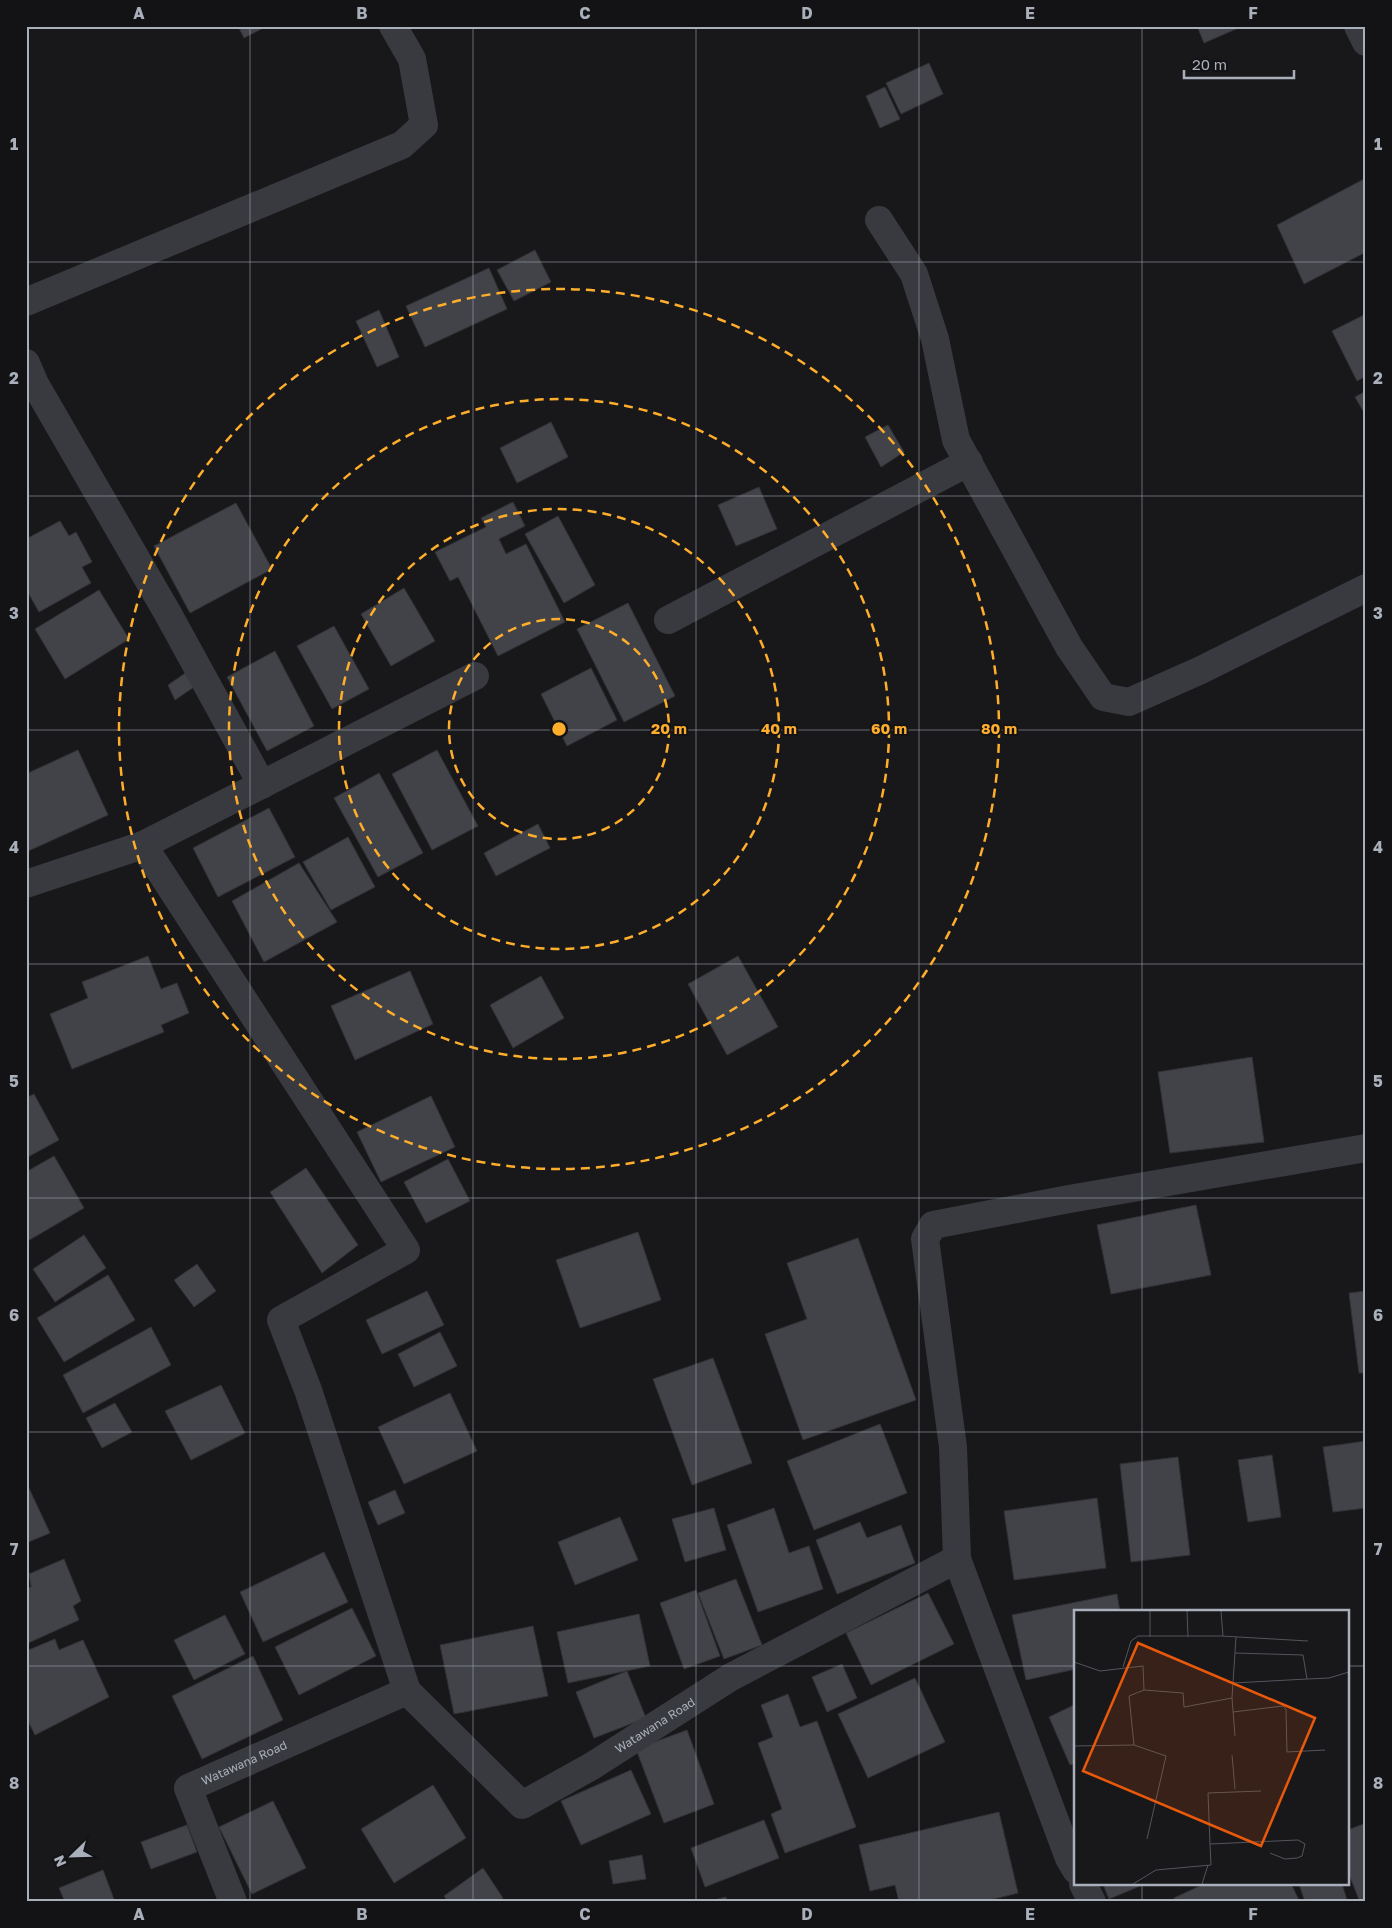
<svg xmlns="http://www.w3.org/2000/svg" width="1392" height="1928" font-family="'Golos Text',sans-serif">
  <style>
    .building { fill: #424348; stroke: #323237 }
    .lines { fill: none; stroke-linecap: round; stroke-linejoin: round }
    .minor { stroke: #393a40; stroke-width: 28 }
    .grid { fill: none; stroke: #aab0bb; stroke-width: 1; stroke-opacity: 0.55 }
    .ring { fill: none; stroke: #ffae2c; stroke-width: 2.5; stroke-dasharray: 9 6 }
    .labels { text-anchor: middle; stroke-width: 4; stroke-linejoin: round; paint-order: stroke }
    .street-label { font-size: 12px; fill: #aab0bb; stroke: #131316 }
    .inset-road { fill: none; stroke: #52555b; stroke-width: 1 }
    .view { fill: #e8590c; fill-opacity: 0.15; stroke: #e8590c; stroke-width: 2.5 }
    .inset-edge { fill: none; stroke: #aab0bb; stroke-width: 2.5 }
    .centre { fill: #ffae2c; stroke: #131316; stroke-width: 2.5 }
    .ring-label { font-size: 15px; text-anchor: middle; font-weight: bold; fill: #ffae2c; stroke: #131316; stroke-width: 4; stroke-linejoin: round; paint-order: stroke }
    .neatline { fill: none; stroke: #aab0bb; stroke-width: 2 }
    .grid-label { font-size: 16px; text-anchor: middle; font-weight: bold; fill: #aab0bb }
  </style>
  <rect width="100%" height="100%" fill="#18181b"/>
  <!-- building -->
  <g class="building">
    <path d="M238,26h29l-23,12z"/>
    <path d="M1197,26h46l-39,17z"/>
    <path d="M929,63l14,31 -42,20 -15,-31z"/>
    <path d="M885,87l15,32 -20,9 -14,-32z"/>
    <path d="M1366,178v74l-62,32 -27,-59z"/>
    <path d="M535,250l16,32 -37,19 -17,-31z"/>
    <path d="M489,268l18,41 -82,38 -19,-41z"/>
    <path d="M379,310l20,47 -22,10 -21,-46z"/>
    <path d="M1366,314v62l-9,5 -25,-50z"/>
    <path d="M1366,391v25l-11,-19z"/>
    <path d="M551,422l17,35 -51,26 -17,-35z"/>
    <path d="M888,425l16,27 -23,15 -16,-30z"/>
    <path d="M759,487l18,42 -41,17 -18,-41z"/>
    <path d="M513,502l12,24 -26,13 7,15 20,-10 39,78 -67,34 -40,-79 -8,4 -15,-29 51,-25 -5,-9z"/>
    <path d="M236,503l36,66 -82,44 -36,-67z"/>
    <path d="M558,516l37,69 -31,18 -39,-69z"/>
    <path d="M60,521l9,15 7,-4 16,30 -10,5 9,16 -52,29 -13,-23v-50z"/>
    <path d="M404,588l31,53 -44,25 -30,-52z"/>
    <path d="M99,590l30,49 -64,40 -30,-50z"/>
    <path d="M628,603l47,93 -51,26 -47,-93z"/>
    <path d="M334,626l35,63 -37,20 -35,-63z"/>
    <path d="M275,651l39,75 -47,25 -40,-74z"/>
    <path d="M591,668l26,52 -50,26 -26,-52z"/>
    <path d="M187,672l7,15 -19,13 -7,-15z"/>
    <path d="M78,750l30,65 -82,37v-78z"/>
    <path d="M437,750l41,76 -46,24 -40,-76z"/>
    <path d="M379,773l44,80 -45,24 -44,-79z"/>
    <path d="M269,808l26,49 -77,40 -25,-49z"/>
    <path d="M538,824l12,24 -54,28 -12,-23z"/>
    <path d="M348,837l27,50 -44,23 -28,-48z"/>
    <path d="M299,863l38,59 -73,40 -32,-61z"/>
    <path d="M148,956l13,33 16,-6 12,30 -28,12 3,7 -92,37 -22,-55 38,-16 -6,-16z"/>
    <path d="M738,956l40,71 -51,28 -39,-71z"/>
    <path d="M410,971l23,53 -78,36 -24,-54z"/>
    <path d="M541,976l23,42 -51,30 -23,-43z"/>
    <path d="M1252,1057l12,85 -94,11 -12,-81z"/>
    <path d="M34,1094l25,46 -33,18v-60z"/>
    <path d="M431,1096l24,51 -74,35 -24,-50z"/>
    <path d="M54,1156l30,52 -58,34v-70z"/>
    <path d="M448,1159l22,42 -44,22 -22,-41z"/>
    <path d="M306,1168l52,77 -36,28 -52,-81z"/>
    <path d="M1196,1205l15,70 -100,19 -14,-69z"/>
    <path d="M638,1232l23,68 -81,28 -24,-68z"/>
    <path d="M84,1235l22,33 -51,34 -22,-33z"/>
    <path d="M858,1238l58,162 -113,40 -38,-106 42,-15 -20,-56z"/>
    <path d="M197,1264l19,27 -22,16 -20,-27z"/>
    <path d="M108,1275l27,45 -71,42 -27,-44z"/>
    <path d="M427,1291l17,34 -62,29 -16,-34z"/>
    <path d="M1366,1291v82h-7l-10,-80z"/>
    <path d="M151,1327l20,38 -88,48 -20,-38z"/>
    <path d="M440,1332l17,34 -43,21 -16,-33z"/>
    <path d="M713,1358l39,105 -60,22 -39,-106z"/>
    <path d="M221,1385l24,48 -54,27 -26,-49z"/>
    <path d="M450,1393l27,58 -73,33 -26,-57z"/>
    <path d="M115,1403l17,29 -30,16 -16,-30z"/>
    <path d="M880,1424l27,69 -93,37 -27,-69z"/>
    <path d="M1366,1441v67l-33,4 -10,-65z"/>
    <path d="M1272,1455l9,62 -33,5 -10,-62z"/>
    <path d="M1178,1457l12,98 -59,7 -11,-98z"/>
    <path d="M26,1482l24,51 -24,10z"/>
    <path d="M395,1490l10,23 -27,12 -10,-23z"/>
    <path d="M1097,1498l9,70 -92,12 -10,-69z"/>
    <path d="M714,1508l12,42 -41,12 -13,-43z"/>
    <path d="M774,1508l15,45 20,-7 14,43 -65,23 -31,-87z"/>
    <path d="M620,1517l18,43 -63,25 -17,-43z"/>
    <path d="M860,1522l7,16 34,-13 14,38 -78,31 -21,-54z"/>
    <path d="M324,1552l24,50 -85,40 -23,-50z"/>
    <path d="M64,1559l17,42 -8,5 6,14 -53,24v-55l5,-2 -2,-13z"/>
    <path d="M736,1579l26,66 -38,14 -26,-66z"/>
    <path d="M696,1590l24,66 -36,13 -24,-66z"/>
    <path d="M928,1593l26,51 -83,41 -25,-52z"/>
    <path d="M1117,1594l3,18h7h-51v57l-50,11 -14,-65z"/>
    <path d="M352,1608l24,48 -77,39 -24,-48z"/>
    <path d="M639,1614l11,52 -82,17 -11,-51z"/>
    <path d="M225,1615l20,39 -51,26 -20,-40z"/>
    <path d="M533,1626l15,70 -94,18 -14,-69z"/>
    <path d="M55,1639l4,11 24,-10 26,57 -74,38 -9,-18v-66z"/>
    <path d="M253,1656l30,64 -81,39 -30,-63z"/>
    <path d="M842,1664l15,34 -30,14 -15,-35z"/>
    <path d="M627,1671l19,47 -52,20 -18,-46z"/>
    <path d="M915,1678l30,64 -77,36 -30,-64z"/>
    <path d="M788,1694l12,33 17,-6 39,106 -71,26 -14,-39 11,-5 -24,-66 15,-6 -12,-32z"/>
    <path d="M1076,1704v59l-6,2 -21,-48z"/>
    <path d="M687,1730l27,74 -50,19 -28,-74z"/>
    <path d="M631,1770l20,44 -70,31 -20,-44z"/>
    <path d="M433,1785l33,53 -72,45 -33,-54z"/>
    <path d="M273,1801l33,67 -54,26 -33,-67z"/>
    <path d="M999,1812l19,81 -36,9h-83l-4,-17 -25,6 -11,-46z"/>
    <path d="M764,1820l15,38 -74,29 -14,-39z"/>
    <path d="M1366,1823v79h-6l-12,-30v-42z"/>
    <path d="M187,1825l10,27 -46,17 -10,-27z"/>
    <path d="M642,1855l4,24 -33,5 -4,-23z"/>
    <path d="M483,1868l20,30 -6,4h-49l-4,-6z"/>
    <path d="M103,1870l12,32h-50l-6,-14z"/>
    <path d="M1103,1884h42l-36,15z"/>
    <path d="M1204,1884h87l9,18h-125l-1,-4z"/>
    <path d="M1299,1884h43l5,16 -42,2z"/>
    <path d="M726,1897l1,5h-21z"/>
  </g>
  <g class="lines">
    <!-- minor -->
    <g class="minor">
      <path d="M1358,26l8,16"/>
      <path d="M879,220l35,54 21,65 21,101 113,207 34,50 26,5 72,-32 165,-82"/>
      <path d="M26,302l376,-157 22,-20 -12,-66 -19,-33"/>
      <path d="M26,363l9,21 132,228 95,173"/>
      <path d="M668,620l301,-158"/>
      <path d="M143,845l332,-169"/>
      <path d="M26,884l117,-39 263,405 -125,70 27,70 99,301"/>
      <path d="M957,1559l-4,-112 -28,-208 8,-14 136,-26 297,-51"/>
      <path d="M1083,1884l9,18"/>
      <path id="s1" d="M233,1902l-45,-114 219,-97 115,114 70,-39 139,-89 226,-118 112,299 7,12"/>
    </g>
  </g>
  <!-- grid -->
  <path class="grid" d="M250,26v1876M473,26v1876M696,26v1876M919,26v1876M1142,26v1586M26,262h1340M26,496h1340M26,730h1340M26,964h1340M26,1198h1340M26,1432h1340M26,1666h1050M1348,1666h18M1142,1884v18"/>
  <!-- distance rings -->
  <g class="ring">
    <circle cx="559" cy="729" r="110"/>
    <circle cx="559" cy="729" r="220"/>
    <circle cx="559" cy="729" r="330"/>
    <circle cx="559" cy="729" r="440"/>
  </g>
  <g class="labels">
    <!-- street labels -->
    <g class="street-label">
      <text dy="4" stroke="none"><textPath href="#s1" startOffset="679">Watawana Road</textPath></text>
      <text dy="4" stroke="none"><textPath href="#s1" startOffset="184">Watawana Road</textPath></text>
    </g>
  </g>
  <!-- overview -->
  <g transform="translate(1074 1610)">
    <rect width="275" height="275" fill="#18181b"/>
    <path class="inset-road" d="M76,1v26M113,1l1,26M147,1l2,25M0,52l26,9 43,-5 1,24 -15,6 5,49 -60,1M49,57l8,-26 7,-5h83l87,5M233,69l22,-1 20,-6M159,73l74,-4 -4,-24 -68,-2M70,80l39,3 1,14 48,-9 4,-61M158,88l3,38M159,102l50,-6 3,3 1,43 38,-2M60,135l32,11 -19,83M158,145l3,34M136,234l-2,-51 53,-2M59,274l23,-14 55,-5 -1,-21 88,-4 7,4 -3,12 -5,2 -12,1 -15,-6M128,274l6,-19"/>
    <path class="view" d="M64,33l177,75 -54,128 -178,-75z"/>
    <rect width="275" height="275" class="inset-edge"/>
  </g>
  <circle cx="559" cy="729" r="8" class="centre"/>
  <g class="ring-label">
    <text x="669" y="734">20 m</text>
    <text x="779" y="734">40 m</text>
    <text x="889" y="734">60 m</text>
    <text x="999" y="734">80 m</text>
  </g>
  <!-- border -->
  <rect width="1392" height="1928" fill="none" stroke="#131316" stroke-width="55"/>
  <!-- north arrow -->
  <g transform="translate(72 1856) rotate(247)" stroke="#131316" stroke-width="4" paint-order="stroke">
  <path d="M0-4L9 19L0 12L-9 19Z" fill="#aab0bb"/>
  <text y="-8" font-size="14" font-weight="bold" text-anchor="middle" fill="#aab0bb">N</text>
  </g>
  <!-- scale -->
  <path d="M1184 70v8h110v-8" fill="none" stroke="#aab0bb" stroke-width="2.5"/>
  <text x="1192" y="70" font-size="15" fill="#aab0bb" stroke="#131316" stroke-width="4" paint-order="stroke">20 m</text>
  <rect x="28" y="28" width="1336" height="1872" class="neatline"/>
  <g class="grid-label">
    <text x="139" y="19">A</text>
    <text x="362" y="19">B</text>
    <text x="585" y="19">C</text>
    <text x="807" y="19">D</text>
    <text x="1030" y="19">E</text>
    <text x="1253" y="19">F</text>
    <text x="14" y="150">1</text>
    <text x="1378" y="150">1</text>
    <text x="14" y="384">2</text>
    <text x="1378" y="384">2</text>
    <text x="14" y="619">3</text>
    <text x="1378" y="619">3</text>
    <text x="14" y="853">4</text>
    <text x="1378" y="853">4</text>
    <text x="14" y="1087">5</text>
    <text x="1378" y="1087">5</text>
    <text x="14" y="1321">6</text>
    <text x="1378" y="1321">6</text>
    <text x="14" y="1555">7</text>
    <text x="1378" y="1555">7</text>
    <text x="14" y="1789">8</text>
    <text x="1378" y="1789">8</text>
    <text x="139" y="1920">A</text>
    <text x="362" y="1920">B</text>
    <text x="585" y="1920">C</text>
    <text x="807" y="1920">D</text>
    <text x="1030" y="1920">E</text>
    <text x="1253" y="1920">F</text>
  </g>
</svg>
